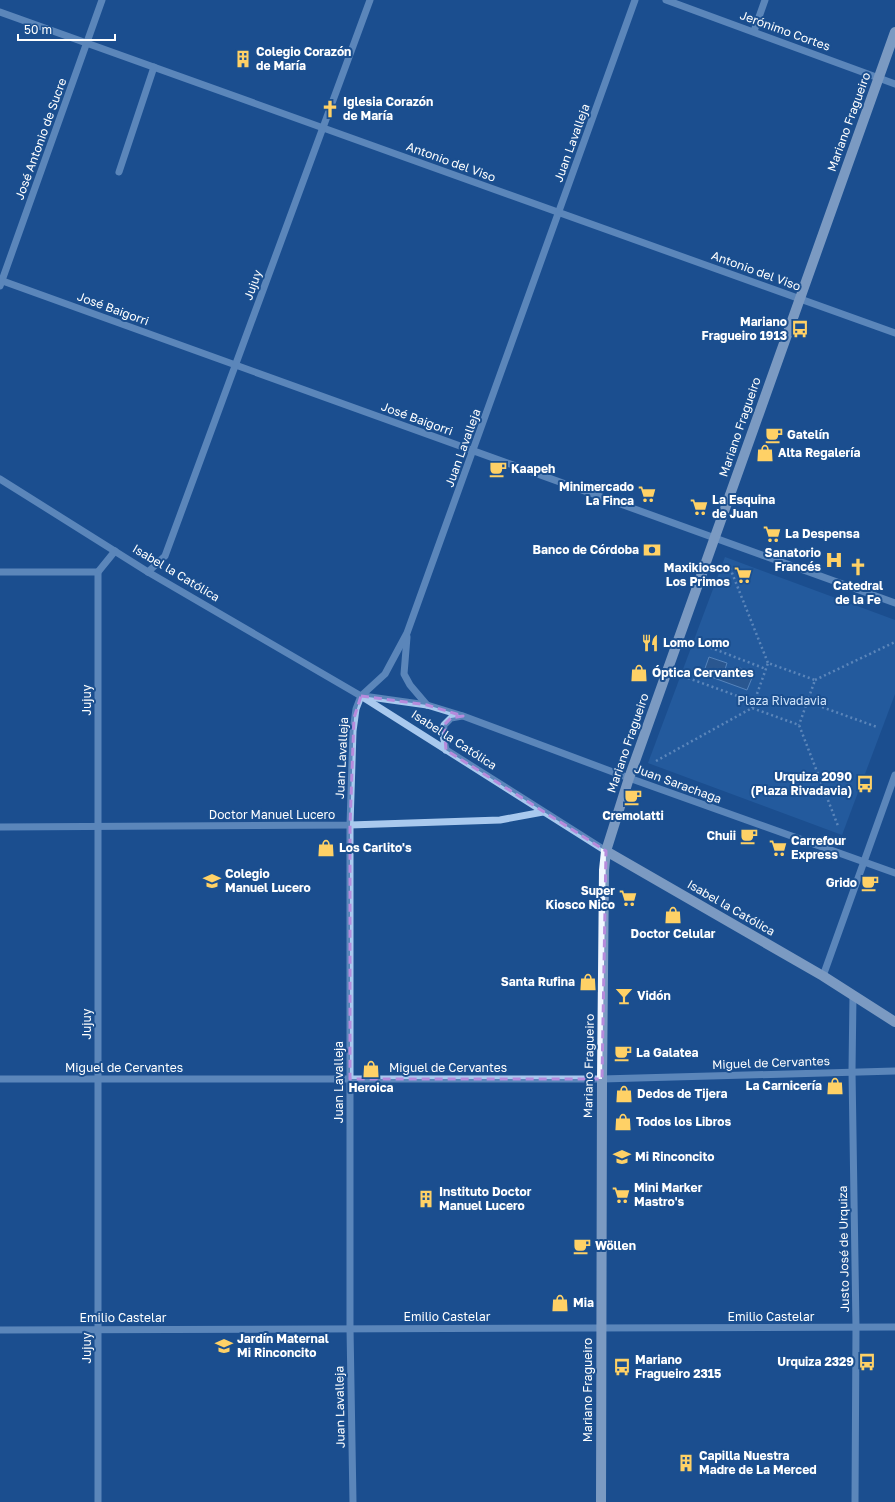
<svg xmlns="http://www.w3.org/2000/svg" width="895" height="1502" font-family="'Golos Text',sans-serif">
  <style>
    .green { fill: #2e69ad }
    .water { fill: #3c6290; stroke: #9cc4f0 }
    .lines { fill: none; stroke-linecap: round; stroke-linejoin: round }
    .path { stroke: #a9c9ee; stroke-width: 2.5; stroke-dasharray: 2 3; stroke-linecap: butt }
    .minor { stroke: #a9c9ee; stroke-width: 7 }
    .major { stroke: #f0f6ff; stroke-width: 10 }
    .marked { fill: none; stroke: #b68bdc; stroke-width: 3; stroke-dasharray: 8 5; stroke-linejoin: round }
    .labels { text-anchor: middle; stroke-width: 4; stroke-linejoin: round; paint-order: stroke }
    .street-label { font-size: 12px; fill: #fff; stroke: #1b4f8f }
    .poi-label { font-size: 12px; font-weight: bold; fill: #fff; stroke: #1b4f8f; text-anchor: start }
    .park-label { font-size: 12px; fill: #cfe3fa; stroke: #1b4f8f }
  </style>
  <rect width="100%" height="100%" fill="#1b4f8f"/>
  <!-- green -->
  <path class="green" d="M725,557l170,63v74l-53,141 -194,-72z"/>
  <!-- water -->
  <path class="water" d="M709,657l18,6 -4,13 10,3 4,-12 17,6 -7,17 -44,-16z"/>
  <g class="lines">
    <!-- path -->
    <g class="path">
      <path d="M730,568l38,95"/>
      <path d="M701,644l65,25"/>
      <path d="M688,678l66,24"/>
      <path d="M815,680l80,-38"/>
      <path d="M808,702l69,25"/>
      <path d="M752,708l16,-45 47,17 -16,45"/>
      <path d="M656,761l96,-53 47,17 39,101"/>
    </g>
    <!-- minor -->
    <g class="minor">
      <path d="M666,0l229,84"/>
      <path d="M0,12l895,321"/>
      <path d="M754,31l11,-31"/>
      <path d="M119,172l35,-105"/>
      <path d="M0,280l895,323"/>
      <path d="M0,286l102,-286"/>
      <path d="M0,479l148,93 213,124 245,155"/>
      <path d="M0,572h98"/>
      <path d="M148,572l17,-16 205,-556"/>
      <path d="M407,637l-3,37 6,11 17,20"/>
      <path d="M363,696l64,9 36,11 166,62 266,95"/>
      <path d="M446,750l-3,-15 1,-10 7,-7 11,-2"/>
      <path d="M0,827l350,-2 150,-5 43,-8"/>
      <path d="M823,976l72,-201"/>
      <path d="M853,995l-1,76 4,256 -1,175"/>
      <path d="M0,1079h602l293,-8"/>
      <path d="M0,1330l895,-3"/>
      <path d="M98,1502v-930l17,-21"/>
      <path d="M353,1502l-3,-174v-503l3,-94 3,-22 5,-13 24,-22 22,-41 228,-633"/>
    </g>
    <!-- major -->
    <g class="major">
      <path d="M606,851l217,125 72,46"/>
      <path d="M601,1502l1,-423 2,-209 2,-19 23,-73 266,-746"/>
    </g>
  </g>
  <!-- marked area -->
  <path d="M0 0H895V1502H0ZM361,696l66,9 36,11 -12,2 -7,7 2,25 160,101 -4,228h-252v-254l4,-107z" fill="#1b4f8f" fill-opacity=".55" fill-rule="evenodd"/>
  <path class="marked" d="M361,696l66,9 36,11 -12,2 -7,7 2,25 160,101 -4,228h-252v-254l4,-107z"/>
  <!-- icons -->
  <defs>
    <g id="building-bare" transform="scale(1.38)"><path d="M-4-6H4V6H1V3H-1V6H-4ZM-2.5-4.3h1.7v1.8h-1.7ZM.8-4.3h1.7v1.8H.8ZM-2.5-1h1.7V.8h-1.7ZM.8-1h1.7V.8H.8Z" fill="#ffd166" stroke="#1b4f8f" stroke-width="2.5" paint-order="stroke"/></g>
    <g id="church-bare" transform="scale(1.38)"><path d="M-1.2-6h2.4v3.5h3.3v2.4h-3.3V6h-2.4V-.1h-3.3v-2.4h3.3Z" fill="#ffd166" stroke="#1b4f8f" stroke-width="2.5" paint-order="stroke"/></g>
    <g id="bus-bare" transform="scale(1.38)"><path d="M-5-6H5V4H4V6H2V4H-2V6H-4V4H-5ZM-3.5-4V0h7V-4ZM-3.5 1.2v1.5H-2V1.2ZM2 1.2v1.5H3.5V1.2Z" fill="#ffd166" stroke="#1b4f8f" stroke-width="2.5" paint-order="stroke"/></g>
    <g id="cafe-bare" transform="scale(1.38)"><path d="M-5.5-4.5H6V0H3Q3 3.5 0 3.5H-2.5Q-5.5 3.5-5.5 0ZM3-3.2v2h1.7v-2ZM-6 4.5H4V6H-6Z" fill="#ffd166" stroke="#1b4f8f" stroke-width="2.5" paint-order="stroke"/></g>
    <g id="shop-bare" transform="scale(1.38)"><path d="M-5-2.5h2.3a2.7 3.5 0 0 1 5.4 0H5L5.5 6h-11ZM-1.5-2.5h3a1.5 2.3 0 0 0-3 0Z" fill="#ffd166" stroke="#1b4f8f" stroke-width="2.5" paint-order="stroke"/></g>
    <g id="supermarket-bare" transform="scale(1.38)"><path d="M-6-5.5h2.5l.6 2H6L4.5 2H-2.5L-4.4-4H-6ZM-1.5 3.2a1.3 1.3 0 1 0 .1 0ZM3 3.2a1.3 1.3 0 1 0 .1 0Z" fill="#ffd166" stroke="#1b4f8f" stroke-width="2.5" paint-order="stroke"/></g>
    <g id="bank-bare" transform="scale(1.38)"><path d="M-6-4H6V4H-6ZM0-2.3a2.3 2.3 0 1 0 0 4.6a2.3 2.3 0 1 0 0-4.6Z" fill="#ffd166" stroke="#1b4f8f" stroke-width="2.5" paint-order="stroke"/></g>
    <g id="hospital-bare" transform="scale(1.38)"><path d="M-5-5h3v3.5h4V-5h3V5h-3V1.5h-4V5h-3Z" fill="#ffd166" stroke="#1b4f8f" stroke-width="2.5" paint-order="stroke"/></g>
    <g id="restaurant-bare" transform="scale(1.38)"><path d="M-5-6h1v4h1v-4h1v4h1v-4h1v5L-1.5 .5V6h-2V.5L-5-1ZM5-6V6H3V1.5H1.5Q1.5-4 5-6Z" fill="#ffd166" stroke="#1b4f8f" stroke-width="2.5" paint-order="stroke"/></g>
    <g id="school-bare" transform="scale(1.38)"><path d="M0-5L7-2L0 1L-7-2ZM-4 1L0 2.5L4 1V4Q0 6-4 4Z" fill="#ffd166" stroke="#1b4f8f" stroke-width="2.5" paint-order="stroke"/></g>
    <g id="bar-bare" transform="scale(1.38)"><path d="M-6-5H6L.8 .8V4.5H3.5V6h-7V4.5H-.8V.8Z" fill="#ffd166" stroke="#1b4f8f" stroke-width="2.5" paint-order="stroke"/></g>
  </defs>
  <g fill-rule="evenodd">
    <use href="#building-bare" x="243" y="59"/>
    <use href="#church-bare" x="330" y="109"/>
    <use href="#bus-bare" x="800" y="329"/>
    <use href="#cafe-bare" x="774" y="435"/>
    <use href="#shop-bare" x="765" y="453"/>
    <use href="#cafe-bare" x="498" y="469"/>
    <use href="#supermarket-bare" x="647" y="494"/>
    <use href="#supermarket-bare" x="699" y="507"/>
    <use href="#supermarket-bare" x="772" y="534"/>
    <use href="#bank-bare" x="652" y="550"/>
    <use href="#hospital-bare" x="834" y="560"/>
    <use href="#church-bare" x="858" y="567"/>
    <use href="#supermarket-bare" x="743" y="575"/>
    <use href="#restaurant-bare" x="650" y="643"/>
    <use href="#shop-bare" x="639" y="673"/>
    <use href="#bus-bare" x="865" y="784"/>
    <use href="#cafe-bare" x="633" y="797"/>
    <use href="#cafe-bare" x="749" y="836"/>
    <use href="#shop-bare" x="326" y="848"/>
    <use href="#supermarket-bare" x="778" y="848"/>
    <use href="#school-bare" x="212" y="881"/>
    <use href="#cafe-bare" x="870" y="883"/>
    <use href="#supermarket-bare" x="628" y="898"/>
    <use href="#shop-bare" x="673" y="915"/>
    <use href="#shop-bare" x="588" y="982"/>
    <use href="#bar-bare" x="624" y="996"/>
    <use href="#cafe-bare" x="623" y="1053"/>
    <use href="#shop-bare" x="371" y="1069"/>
    <use href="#shop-bare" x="835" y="1086"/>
    <use href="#shop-bare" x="624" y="1094"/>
    <use href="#shop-bare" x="623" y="1122"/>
    <use href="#school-bare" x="622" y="1157"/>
    <use href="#supermarket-bare" x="621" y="1195"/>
    <use href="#building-bare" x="426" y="1199"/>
    <use href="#cafe-bare" x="582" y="1246"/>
    <use href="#shop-bare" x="560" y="1303"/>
    <use href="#school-bare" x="224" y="1346"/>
    <use href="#bus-bare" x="867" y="1362"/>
    <use href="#bus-bare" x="622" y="1367"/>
    <use href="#building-bare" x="686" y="1463"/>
  </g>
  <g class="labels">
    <!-- street labels -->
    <g class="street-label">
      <text transform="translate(785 31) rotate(20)" y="4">Jerónimo Cortes</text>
      <text transform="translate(849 122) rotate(-70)" y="4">Mariano Fragueiro</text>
      <text transform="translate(41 139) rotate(-70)" y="4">José Antonio de Sucre</text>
      <text transform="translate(572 143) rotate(-70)" y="4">Juan Lavalleja</text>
      <text transform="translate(451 162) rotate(20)" y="4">Antonio del Viso</text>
      <text transform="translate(756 271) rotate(20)" y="4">Antonio del Viso</text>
      <text transform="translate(253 285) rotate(-70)" y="4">Jujuy</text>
      <text transform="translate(113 309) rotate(20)" y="4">José Baigorri</text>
      <text transform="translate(417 419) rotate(20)" y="4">José Baigorri</text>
      <text transform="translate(740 427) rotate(-71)" y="4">Mariano Fragueiro</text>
      <text transform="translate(463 448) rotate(-70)" y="4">Juan Lavalleja</text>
      <text transform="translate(176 573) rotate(31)" y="4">Isabel la Católica</text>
      <text transform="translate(87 700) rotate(-90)" y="4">Jujuy</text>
      <text transform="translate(454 740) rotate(33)" y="4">Isabel la Católica</text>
      <text transform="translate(628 743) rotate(-71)" y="4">Mariano Fragueiro</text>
      <text transform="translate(342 758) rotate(-87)" y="4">Juan Lavalleja</text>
      <text transform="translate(678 784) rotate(20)" y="4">Juan Sarachaga</text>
      <text x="272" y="819">Doctor Manuel Lucero</text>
      <text transform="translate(731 908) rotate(30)" y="4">Isabel la Católica</text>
      <text transform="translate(87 1024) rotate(-90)" y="4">Jujuy</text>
      <text transform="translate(771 1063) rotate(-2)" y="4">Miguel de Cervantes</text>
      <text transform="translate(589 1066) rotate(-89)" y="4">Mariano Fragueiro</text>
      <text x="124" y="1072">Miguel de Cervantes</text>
      <text x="448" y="1072">Miguel de Cervantes</text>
      <text transform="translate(339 1082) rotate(-90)" y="4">Juan Lavalleja</text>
      <text transform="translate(844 1249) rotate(-91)" y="4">Justo José de Urquiza</text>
      <text x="447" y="1321">Emilio Castelar</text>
      <text x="771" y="1321">Emilio Castelar</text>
      <text x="123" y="1322">Emilio Castelar</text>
      <text transform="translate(87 1348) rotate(-90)" y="4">Jujuy</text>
      <text transform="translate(588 1390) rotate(-90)" y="4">Mariano Fragueiro</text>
      <text transform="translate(340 1407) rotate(-91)" y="4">Juan Lavalleja</text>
    </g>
    <!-- poi labels -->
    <g class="poi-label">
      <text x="256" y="56">Colegio Corazón<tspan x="256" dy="14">de María</tspan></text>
      <text x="343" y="106">Iglesia Corazón<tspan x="343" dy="14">de María</tspan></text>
      <text x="787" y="326" text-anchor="end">Mariano<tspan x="787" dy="14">Fragueiro 1913</tspan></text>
      <text x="787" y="439">Gatelín</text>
      <text x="778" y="457">Alta Regalería</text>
      <text x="511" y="473">Kaapeh</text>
      <text x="634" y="491" text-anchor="end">Minimercado<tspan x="634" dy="14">La Finca</tspan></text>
      <text x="712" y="504">La Esquina<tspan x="712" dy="14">de Juan</tspan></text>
      <text x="785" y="538">La Despensa</text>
      <text x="639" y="554" text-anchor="end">Banco de Córdoba</text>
      <text x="821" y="557" text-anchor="end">Sanatorio<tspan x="821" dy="14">Francés</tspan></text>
      <text x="730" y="572" text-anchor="end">Maxikiosco<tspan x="730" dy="14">Los Primos</tspan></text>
      <text x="858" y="590" text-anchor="middle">Catedral<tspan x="858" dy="14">de la Fe</tspan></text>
      <text x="663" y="647">Lomo Lomo</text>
      <text x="652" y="677">Óptica Cervantes</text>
      <text x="852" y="781" text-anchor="end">Urquiza 2090<tspan x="852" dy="14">(Plaza Rivadavia)</tspan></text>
      <text x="633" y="820" text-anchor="middle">Cremolatti</text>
      <text x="736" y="840" text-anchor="end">Chuii</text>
      <text x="791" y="845">Carrefour<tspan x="791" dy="14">Express</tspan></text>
      <text x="339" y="852">Los Carlito's</text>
      <text x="225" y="878">Colegio<tspan x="225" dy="14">Manuel Lucero</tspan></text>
      <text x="857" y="887" text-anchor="end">Grido</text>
      <text x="615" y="895" text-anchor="end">Super<tspan x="615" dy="14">Kiosco Nico</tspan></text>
      <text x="673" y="938" text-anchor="middle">Doctor Celular</text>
      <text x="575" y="986" text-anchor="end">Santa Rufina</text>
      <text x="637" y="1000">Vidón</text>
      <text x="636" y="1057">La Galatea</text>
      <text x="822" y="1090" text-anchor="end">La Carnicería</text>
      <text x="371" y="1092" text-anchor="middle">Heroica</text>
      <text x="637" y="1098">Dedos de Tijera</text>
      <text x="636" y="1126">Todos los Libros</text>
      <text x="635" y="1161">Mi Rinconcito</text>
      <text x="634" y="1192">Mini Marker<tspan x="634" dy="14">Mastro's</tspan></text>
      <text x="439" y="1196">Instituto Doctor<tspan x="439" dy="14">Manuel Lucero</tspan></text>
      <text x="595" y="1250">Wöllen</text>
      <text x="573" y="1307">Mia</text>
      <text x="237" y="1343">Jardín Maternal<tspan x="237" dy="14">Mi Rinconcito</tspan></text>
      <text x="635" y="1364">Mariano<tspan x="635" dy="14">Fragueiro 2315</tspan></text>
      <text x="854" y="1366" text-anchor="end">Urquiza 2329</text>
      <text x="699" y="1460">Capilla Nuestra<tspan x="699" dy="14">Madre de La Merced</tspan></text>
    </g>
    <!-- park labels -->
    <g class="park-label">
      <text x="782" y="705">Plaza Rivadavia</text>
    </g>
  </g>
  <!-- scale -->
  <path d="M18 34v6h97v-6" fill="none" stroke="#ffffff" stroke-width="2"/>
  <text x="24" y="34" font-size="12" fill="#ffffff" stroke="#1b4f8f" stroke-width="3" paint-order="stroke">50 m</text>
</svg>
